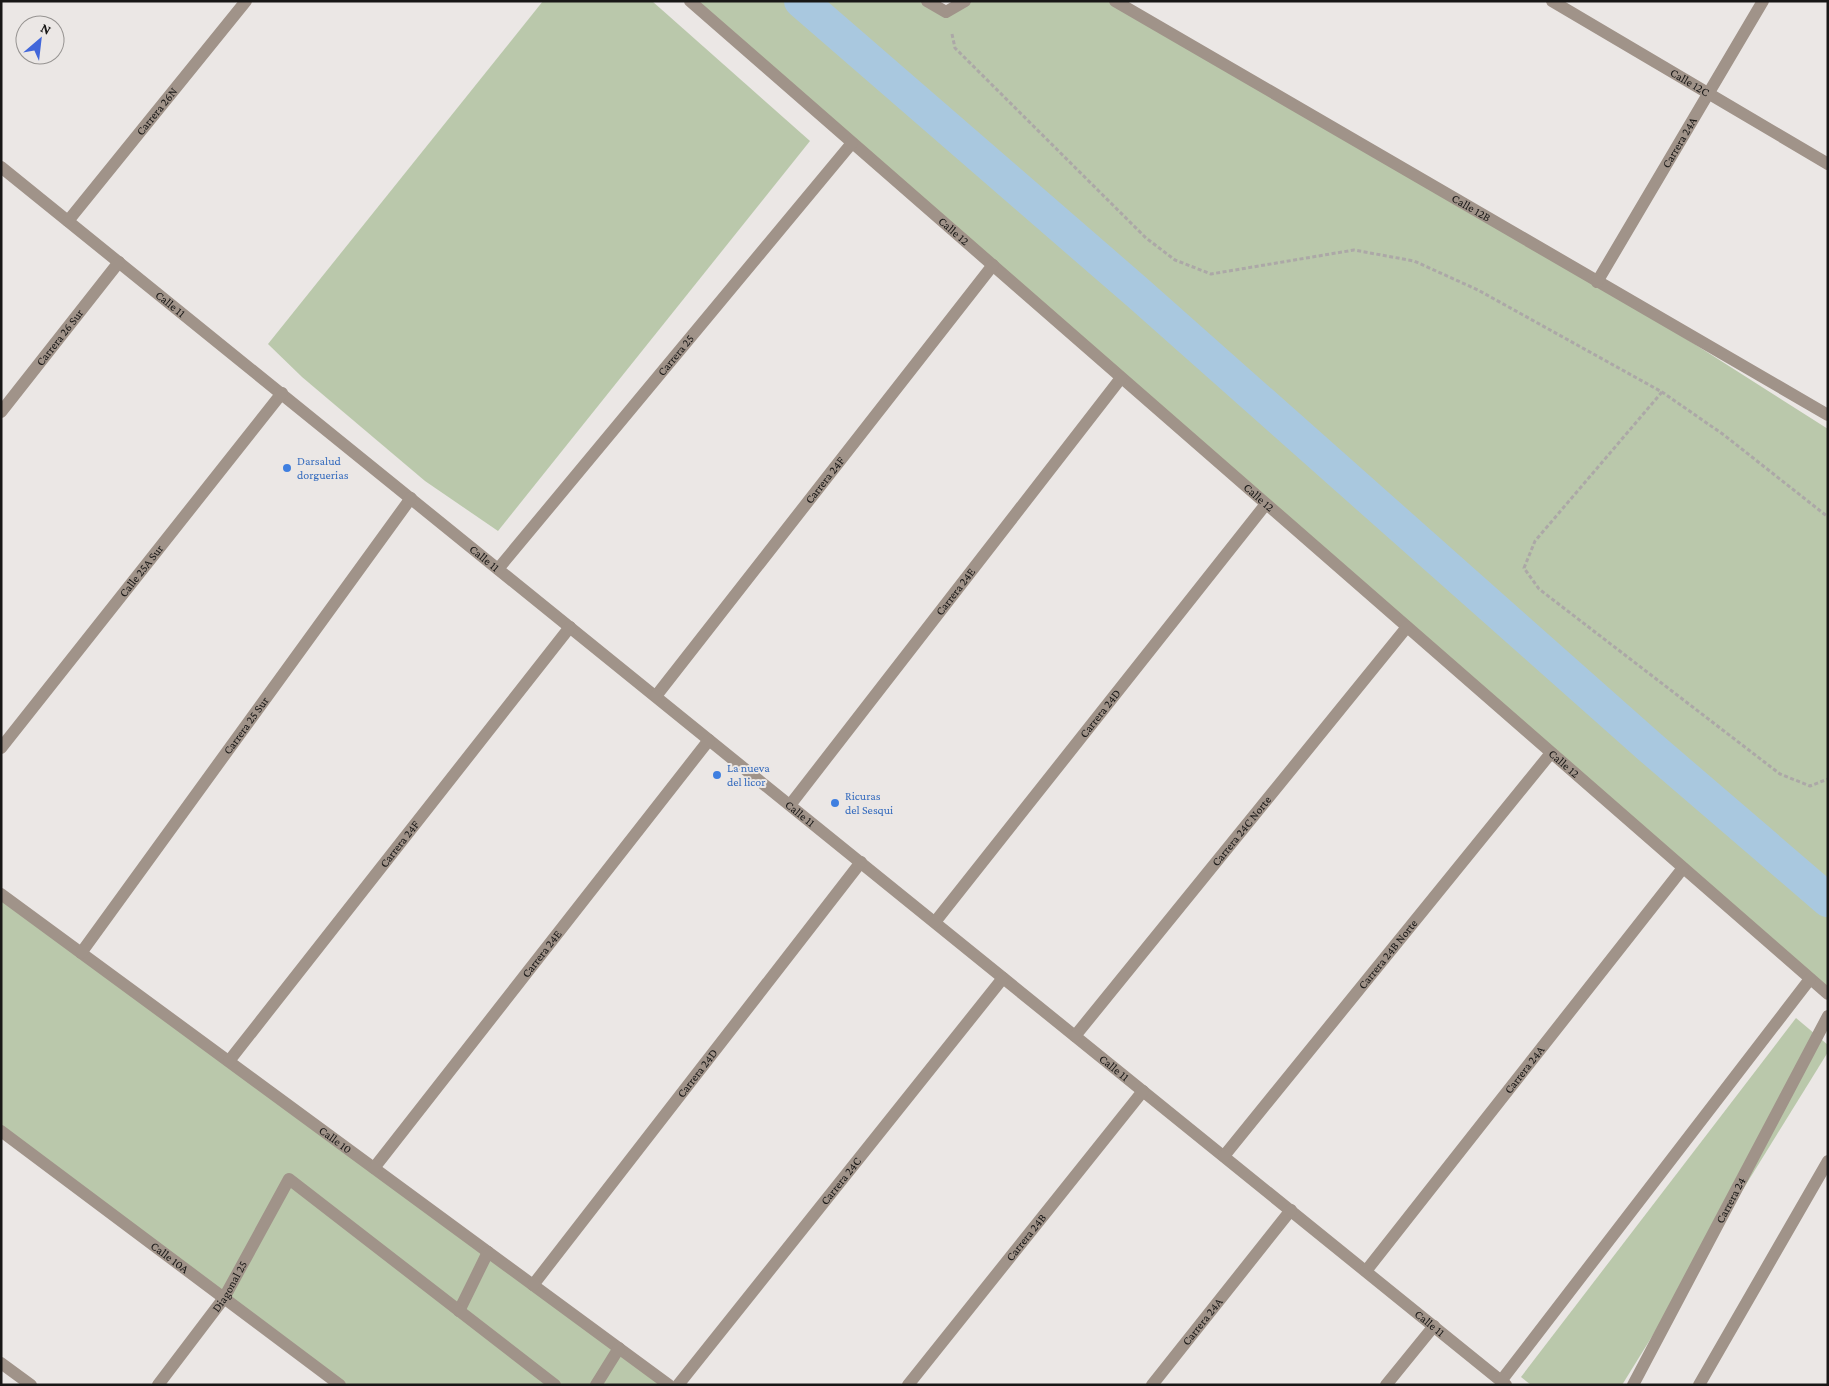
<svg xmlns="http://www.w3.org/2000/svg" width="1829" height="1386" font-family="'Crimson Pro',serif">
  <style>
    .green { fill: #bac8ab }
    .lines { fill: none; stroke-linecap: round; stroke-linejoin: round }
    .canal { stroke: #a9c8df; stroke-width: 34 }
    .path { stroke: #aca8a7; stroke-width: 3; stroke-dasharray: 4 2.5; stroke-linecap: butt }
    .minor { stroke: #a09389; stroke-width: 12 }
    .tertiary { stroke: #a09389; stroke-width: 12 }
    .shop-dot { fill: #3f7fe0; stroke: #ebe7e5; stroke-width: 2 }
    .labels { text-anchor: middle; stroke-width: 4; stroke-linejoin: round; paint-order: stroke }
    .street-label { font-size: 12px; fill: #181716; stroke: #ebe7e5 }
    .shop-label { font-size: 12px; fill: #366cbe; stroke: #ebe7e5; text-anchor: start }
  </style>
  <rect width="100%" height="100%" fill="#ebe7e5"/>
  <!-- green -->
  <g class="green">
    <path d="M543,1h109l158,140 -312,390 -73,-50 -123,-104 -34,-33z"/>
    <path d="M690,1h237l19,11 9,-11h160l482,281 231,147v565z"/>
    <path d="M1,894l668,491h-329l-339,-254z"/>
    <path d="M1796,1018l32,27v7l-206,333h-91l-10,-8z"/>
  </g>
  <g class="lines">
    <!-- canal -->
    <path class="canal" d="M801,1l337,292 513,455 177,152"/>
    <!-- path -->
    <g class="path">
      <path d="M952,34l3,14 191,190 29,22 36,14 143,-24 60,11 64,29 184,102 62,43 104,82"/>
      <path d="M1662,392l-127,149 -11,27 15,21 241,185 30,12 18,-7"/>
    </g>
    <!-- minor -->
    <g class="minor">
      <path id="s1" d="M690,1l1138,993"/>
      <path d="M927,1l19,11 19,-11"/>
      <path id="s2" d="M1115,1l713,414"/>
      <path id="s3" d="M1552,1l276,163"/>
      <path id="s4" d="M1,167l1505,1218"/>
      <path id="s5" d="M68,221l178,-220"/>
      <path id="s6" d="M1597,282l166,-281"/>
      <path id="s7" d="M1,412l118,-150"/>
      <path id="s8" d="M498,569l354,-426"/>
      <path id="s9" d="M656,696l337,-431"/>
      <path id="s10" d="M1,748l281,-355"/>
      <path id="s11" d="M790,805l331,-427"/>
      <path id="s12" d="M1,894l668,491"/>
      <path id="s13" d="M935,922l331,-418"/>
      <path id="s14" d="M81,953l330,-455"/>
      <path id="s15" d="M1075,1036l332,-409"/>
      <path id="s16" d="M229,1061l341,-434"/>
      <path id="s17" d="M1,1131l339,254"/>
      <path id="s18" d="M1224,1156l327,-403"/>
      <path id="s19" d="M374,1168l335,-428"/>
      <path id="s20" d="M1366,1271l317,-403"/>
      <path id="s21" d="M533,1285l328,-423"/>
      <path d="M459,1311l29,-59"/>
      <path d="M1,1363l30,22"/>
      <path d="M1501,1381l309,-402"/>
      <path id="s22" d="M158,1385l66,-87 65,-119 266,206"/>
      <path d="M596,1385l23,-37"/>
      <path id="s23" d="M678,1385l325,-407"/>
      <path id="s24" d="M908,1385l235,-294"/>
      <path id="s25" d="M1152,1385l139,-175"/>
      <path d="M1386,1385l48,-59"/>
    </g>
    <!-- tertiary -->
    <g class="tertiary">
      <path id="s26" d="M1633,1385l195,-369"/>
      <path d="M1699,1385l129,-224"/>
    </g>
  </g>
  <!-- markers -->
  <g class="shop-dot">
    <circle cx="287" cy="468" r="5"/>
    <circle cx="717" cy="775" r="5"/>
    <circle cx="835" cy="803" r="5"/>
  </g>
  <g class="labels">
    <!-- street labels -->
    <g class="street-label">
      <text dy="4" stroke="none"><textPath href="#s3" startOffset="160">Calle 12C</textPath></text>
      <text dy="4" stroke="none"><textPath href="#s5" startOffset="141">Carrera 26N</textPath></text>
      <text dy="4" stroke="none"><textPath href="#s6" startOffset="162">Carrera 24A</textPath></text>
      <text dy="4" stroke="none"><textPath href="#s2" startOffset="412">Calle 12B</textPath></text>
      <text dy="4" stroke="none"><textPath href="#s1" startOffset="350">Calle 12</textPath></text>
      <text dy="4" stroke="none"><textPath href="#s4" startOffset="218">Calle 11</textPath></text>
      <text dy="4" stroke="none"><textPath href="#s7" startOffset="95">Carrera 26 Sur</textPath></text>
      <text dy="4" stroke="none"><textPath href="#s8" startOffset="278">Carrera 25</textPath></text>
      <text dy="4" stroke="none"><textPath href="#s9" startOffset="274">Carrera 24F</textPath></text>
      <text dy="4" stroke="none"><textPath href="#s1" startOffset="755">Calle 12</textPath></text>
      <text dy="4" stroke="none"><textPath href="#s4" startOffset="622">Calle 11</textPath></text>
      <text dy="4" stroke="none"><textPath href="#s10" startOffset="226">Calle 25A Sur</textPath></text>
      <text dy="4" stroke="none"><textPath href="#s11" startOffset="270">Carrera 24E</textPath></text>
      <text dy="4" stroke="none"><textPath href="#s13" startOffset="266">Carrera 24D</textPath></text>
      <text dy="4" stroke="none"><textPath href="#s14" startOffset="281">Carrera 25 Sur</textPath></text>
      <text dy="4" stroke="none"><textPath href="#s1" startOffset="1160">Calle 12</textPath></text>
      <text dy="4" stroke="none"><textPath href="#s4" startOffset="1028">Calle 11</textPath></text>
      <text dy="4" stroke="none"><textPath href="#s15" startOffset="264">Carrera 24C Norte</textPath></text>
      <text dy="4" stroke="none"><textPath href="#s16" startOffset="276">Carrera 24F</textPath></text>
      <text dy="4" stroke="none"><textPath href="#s19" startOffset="272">Carrera 24E</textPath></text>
      <text dy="4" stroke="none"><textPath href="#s18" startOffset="260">Carrera 24B Norte</textPath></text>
      <text dy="4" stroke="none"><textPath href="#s4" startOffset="1432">Calle 11</textPath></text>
      <text dy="4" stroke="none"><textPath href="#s20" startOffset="256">Carrera 24A</textPath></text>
      <text dy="4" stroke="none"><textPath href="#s21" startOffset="268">Carrera 24D</textPath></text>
      <text dy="4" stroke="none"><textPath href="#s12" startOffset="415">Calle 10</textPath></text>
      <text dy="4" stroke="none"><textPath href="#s23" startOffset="261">Carrera 24C</textPath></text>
      <text dy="4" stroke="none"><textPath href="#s26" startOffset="209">Carrera 24</textPath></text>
      <text dy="4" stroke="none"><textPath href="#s24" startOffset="189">Carrera 24B</textPath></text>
      <text dy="4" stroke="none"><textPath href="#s17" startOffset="211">Calle 10A</textPath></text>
      <text dy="4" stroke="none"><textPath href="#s22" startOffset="122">Diagonal 25</textPath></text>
      <text dy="4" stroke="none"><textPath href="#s25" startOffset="81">Carrera 24A</textPath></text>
      <text dy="4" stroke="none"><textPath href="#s4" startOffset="1838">Calle 11</textPath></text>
    </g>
    <!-- shop labels -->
    <g class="shop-label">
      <text x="297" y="465">Darsalud<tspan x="297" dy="14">dorguerias</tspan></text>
      <text x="727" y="772">La nueva<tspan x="727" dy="14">del licor</tspan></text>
      <text x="845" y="800">Ricuras<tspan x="845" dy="14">del Sesqui</tspan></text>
    </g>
  </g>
  <!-- border -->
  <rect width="1829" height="1386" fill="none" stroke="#181716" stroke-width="5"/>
  <!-- north arrow -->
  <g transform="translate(40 40) rotate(28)"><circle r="24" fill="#ebe7e5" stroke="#979492"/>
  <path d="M0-4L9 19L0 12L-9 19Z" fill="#4267da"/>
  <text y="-8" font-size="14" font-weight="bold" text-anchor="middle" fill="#181716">N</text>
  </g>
</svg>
